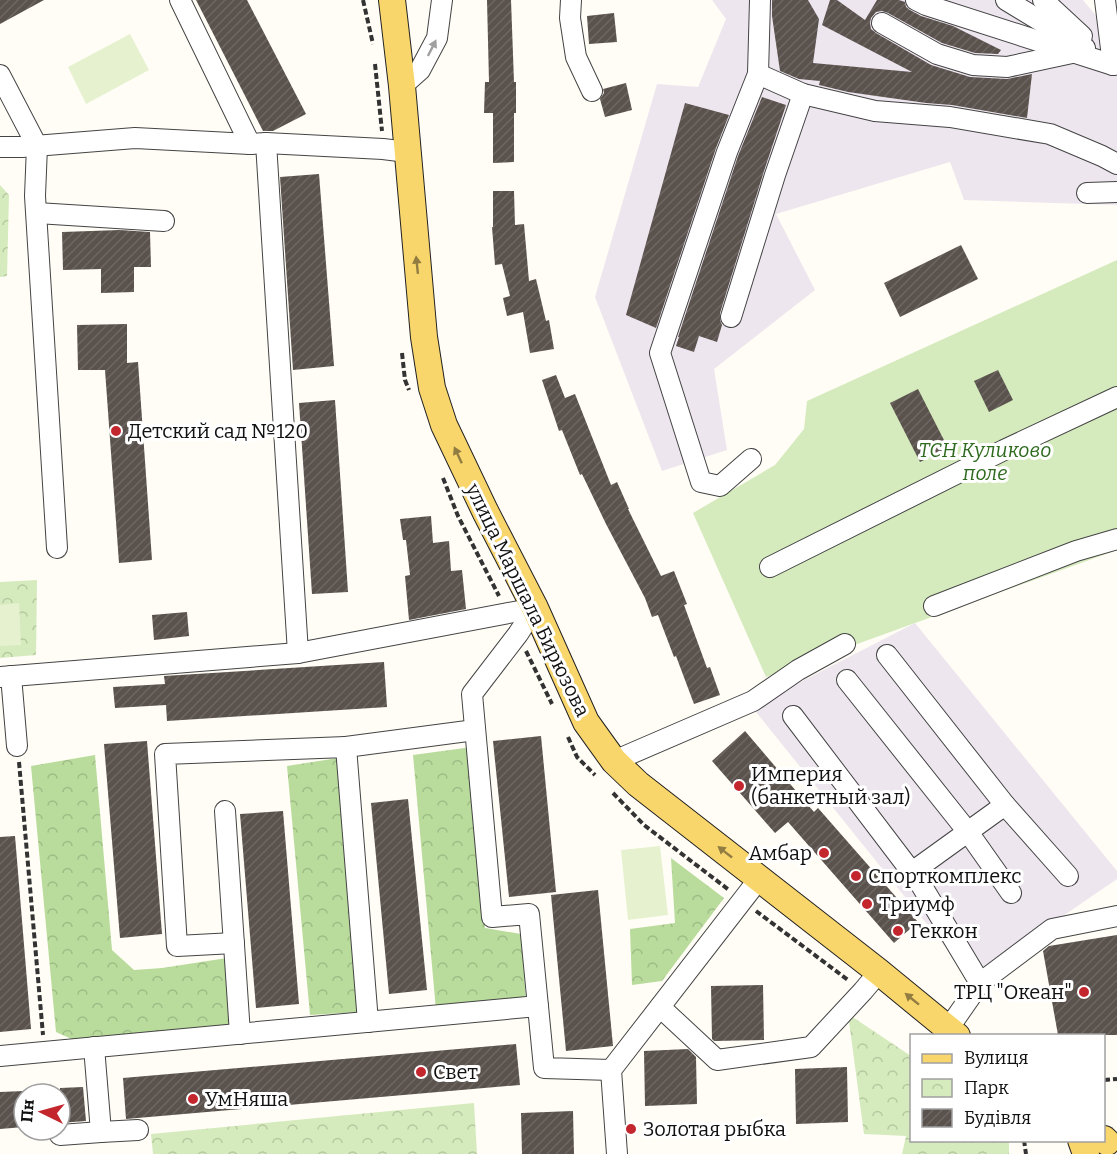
<svg xmlns="http://www.w3.org/2000/svg" width="1117" height="1154" font-family="Bitter,serif">
  <style>
    .industrial { fill: #eee6ef }
    .forest { fill: url(#forest-crowns) }
    .park { fill: url(#park-crowns) }
    .garden { fill: #d5ebbd }
    .pitch { fill: #e6f2cf }
    .building { fill: url(#building-hatch) }
    .lines { fill: none; stroke-linecap: round; stroke-linejoin: round }
    .minor-casing { stroke: #444; stroke-width: 22 }
    .major-casing { stroke: #222; stroke-width: 28 }
    .path { stroke: #333; stroke-width: 4; stroke-dasharray: 6 3; stroke-linecap: butt }
    .minor { stroke: #fff; stroke-width: 20 }
    .major { stroke: #f9d66b; stroke-width: 26 }
    .oneway { fill: #a0a0a0 }
    .oneway2 { fill: #917d42 }
    .poi-dot { fill: #c4262e; stroke: #fff; stroke-width: 2 }
    .labels { text-anchor: middle; stroke-width: 6; stroke-linejoin: round; paint-order: stroke }
    .poi-label { font-size: 20px; fill: #111; stroke: #fff; text-anchor: start }
    .park-label { font-size: 20px; font-style: italic; fill: #2f6b1f; stroke: #fff }
    .street-label { font-size: 20px; fill: #111; stroke: #fff }
  </style>
  <defs>
    <pattern id="forest-crowns" width="20" height="18" patternUnits="userSpaceOnUse" patternTransform="scale(1.5)"><rect width="20" height="18" fill="#b9dc9c"/><path d="M2 6a3 3 0 1 1 6 0M12 15a3 3 0 1 1 6 0" fill="none" stroke="#9ebc85"/></pattern>
    <pattern id="park-crowns" width="20" height="18" patternUnits="userSpaceOnUse" patternTransform="scale(1.5)"><rect width="20" height="18" fill="#d5ebbd"/><path d="M2 6a3 3 0 1 1 6 0M12 15a3 3 0 1 1 6 0" fill="none" stroke="#b6c8a1"/></pattern>
    <pattern id="building-hatch" width="6" height="6" patternUnits="userSpaceOnUse" patternTransform="scale(1.5)"><rect width="6" height="6" fill="#5a524d"/><path d="M-1 1l2-2M0 6l6-6M5 7l2-2" fill="none" stroke="#6d6662"/></pattern>
  </defs>
  <rect width="100%" height="100%" fill="#fffdf5"/>
  <!-- industrial -->
  <g class="industrial">
    <path d="M712,0h371l34,41v164l-153,-5 -14,-38 -174,52 39,76 -101,79 13,81 -65,21 -67,-174 62,-213 41,3 28,-68z"/>
    <path d="M915,623l202,248v8l-146,100 -219,-272z"/>
  </g>
  <!-- forest -->
  <g class="forest">
    <path d="M472,747l13,181 36,6 5,66 -90,10 -23,-255z"/>
    <path d="M95,755l17,195 22,20 28,-2 65,-10 7,70 -160,12 -18,-8 -25,-266z"/>
    <path d="M338,758l23,254 -51,3 -23,-249z"/>
    <path d="M671,858l53,40 -62,83 -30,4 -2,-56 45,-6z"/>
  </g>
  <!-- park -->
  <g class="park">
    <path d="M0,185l9,10 -2,81 -7,1z"/>
    <path d="M37,580l-1,75 -36,3v-76z"/>
    <path d="M848,1014l63,42 1,84 97,1v13h-107l4,-18 -42,-2z"/>
    <path d="M474,1103l3,51h-324l-2,-20z"/>
  </g>
  <!-- garden -->
  <path class="garden" d="M1117,260v290l-351,127 -73,-164 82,-48 29,-36 3,-28z"/>
  <!-- pitch -->
  <g class="pitch">
    <path d="M130,34l19,36 -63,34 -18,-37z"/>
    <path d="M19,603l2,42 -21,1v-41z"/>
    <path d="M660,846l8,69 -40,5 -7,-70z"/>
  </g>
  <!-- building -->
  <g class="building">
    <path d="M0,0h44l-44,24z"/>
    <path d="M196,0h51l59,114 -33,17h-10z"/>
    <path d="M487,0h24l3,82h2v31h-2v49l-21,1v-50h-9l1,-31h4z"/>
    <path d="M772,0h36l11,19 -6,44 99,9 -90,-47 8,-25h7l28,20 12,-20h22l6,2 1,5 4,3 11,6 32,10 48,24 -3,4 -23,-1 -33,-10 -54,-30 -6,-2 -6,1 -5,6 -1,5 1,6 5,4 55,32 39,12 37,2 25,-5 -5,44 -75,-13 -26,-2 -78,-11 -29,-7 1,-4 -21,-2 -19,-8 -8,-55z"/>
    <path d="M614,13l3,29 -28,2 -2,-28z"/>
    <path d="M626,83l6,27 -27,7 -5,-18 4,-6 -1,-4z"/>
    <path d="M762,97l24,8 -22,66 -44,142v7l2,5 -5,17 -18,-6 -5,16 -18,-6 3,-9h-1l60,-181z"/>
    <path d="M685,103l44,12 -13,33 -60,180 -30,-13z"/>
    <path d="M319,174l15,192 -41,4 -13,-193z"/>
    <path d="M493,191h21l1,34 9,-1 5,57 7,-2 10,42 3,-1 5,29 -24,4 -7,-41 -16,4 -4,-18 7,-2 -8,-32 -7,1 -3,-38h1z"/>
    <path d="M120,230l30,2 1,35h-17v25l-33,1v-24l-38,1 -1,-38z"/>
    <path d="M961,245l17,34 -78,38 -16,-34z"/>
    <path d="M127,324v39l11,-1 14,198 -33,3 -14,-193h-27l-1,-45z"/>
    <path d="M998,370l15,30 -24,12 -15,-31z"/>
    <path d="M556,375l9,23 10,-4 36,91 6,-3 12,27h-1l33,67 13,-5 13,33 -3,1 23,63 3,-1 10,28 -26,9 -18,-48 -2,1 -16,-42 -6,2 -7,-19 -39,-74 -24,-50 -2,1 -18,-45 -3,1 -17,-51z"/>
    <path d="M918,389l30,59 -28,14 -30,-59z"/>
    <path d="M335,400l13,192 -36,2 -13,-191z"/>
    <path d="M431,516l2,27 16,-2 2,30 11,-1 4,39 -57,11 -4,-44 5,-1 -4,-35h-3l-3,-21z"/>
    <path d="M187,612l2,24 -35,4 -2,-25z"/>
    <path d="M384,662l3,45 -220,14 -1,-16 -51,3 -2,-21 52,-3 -1,-8z"/>
    <path d="M745,731l69,81 4,-4 100,114 -24,21 -106,-121 -13,11 -63,-72z"/>
    <path d="M541,736l15,156 -47,5 -16,-156z"/>
    <path d="M147,741l15,193 -42,4 -16,-194z"/>
    <path d="M408,799l19,191 -38,4 -18,-191z"/>
    <path d="M283,811l16,193 -43,4 -16,-194z"/>
    <path d="M15,836l16,193 -31,3v-195z"/>
    <path d="M598,890l15,156 -47,5 -15,-156z"/>
    <path d="M1117,935v100h-59l-15,-84 6,-5z"/>
    <path d="M763,985l1,55 -50,1 -2,-2 -1,-53z"/>
    <path d="M516,1044l4,41 -394,34 -3,-41z"/>
    <path d="M688,1049l8,8 1,47 -52,2 -1,-55z"/>
    <path d="M847,1067l1,55 -52,2 -1,-55z"/>
    <path d="M83,1087l3,34 -26,2v-35z"/>
    <path d="M24,1091v36l-24,2v-37z"/>
    <path d="M573,1111l1,43h-52l-1,-41z"/>
  </g>
  <g class="lines">
    <!-- minor casing -->
    <g class="minor-casing">
      <g id="minor">
        <path d="M180,0l70,144"/>
        <path d="M571,0l-1,18 6,39 16,34"/>
        <path d="M916,0l10,5 187,60"/>
        <path d="M1006,0l79,48"/>
        <path d="M1043,0l39,36"/>
        <path d="M1105,0l8,65"/>
        <path d="M882,23l55,31 36,11 34,2 65,-14"/>
        <path d="M758,74l45,20 72,17 75,6 100,17 52,22 15,8"/>
        <path d="M0,75l37,71 -2,50 22,352"/>
        <path d="M402,86l18,-16 17,-32 5,-38"/>
        <path d="M266,143l32,510"/>
        <path d="M0,147h22l113,-9 115,6 16,-1 117,6 24,3"/>
        <path d="M1087,193l30,-1"/>
        <path d="M37,213l127,8"/>
        <path d="M731,317l44,-142 28,-81"/>
        <path d="M751,459l-31,27 -19,-4 -41,-129 67,-201 31,-78 2,-74"/>
        <path d="M770,567l234,-117 113,-53"/>
        <path d="M934,606l142,-55 41,-12"/>
        <path d="M535,608l-17,26 -46,60 20,223 37,-3 15,154 67,2"/>
        <path d="M887,655l118,150 63,71"/>
        <path d="M11,676l6,70"/>
        <path d="M0,677l298,-24 237,-45"/>
        <path d="M847,680l121,152 43,61"/>
        <path d="M793,716l127,167 60,100 -32,46"/>
        <path d="M346,747l129,-17"/>
        <path d="M614,761l139,-60 45,-31 47,-26"/>
        <path d="M225,811l15,223"/>
        <path d="M912,872l93,-67"/>
        <path d="M234,943l-57,3 -12,-192 181,-7 22,275"/>
        <path d="M980,983l72,-54 65,-13"/>
        <path d="M660,1007l57,53 94,-13 52,-56 16,-19"/>
        <path d="M94,1047l7,85 37,-2"/>
        <path d="M0,1056l538,-50"/>
        <path d="M60,1135l41,-3"/>
        <path d="M617,1154l-6,-84 148,-191"/>
      </g>
    </g>
    <!-- major casing -->
    <g class="major-casing">
      <g id="major">
        <path d="M392,0l10,86 22,251 8,51 12,37 41,86 50,97 51,114 28,39 24,23 241,188 78,64"/>
        <path d="M1104,1139l3,3"/>
        <path d="M1081,1140l5,14"/>
      </g>
    </g>
    <!-- path -->
    <g class="path">
      <path d="M363,0l10,44"/>
      <path d="M375,64l7,67"/>
      <path d="M402,353l3,27 4,10"/>
      <path d="M443,478l15,38 41,80"/>
      <path d="M526,651l26,53"/>
      <path d="M568,737l9,20 18,18"/>
      <path d="M19,762l24,273"/>
      <path d="M613,793l31,32 85,65"/>
      <path d="M756,911l92,69"/>
      <path d="M1104,1080l13,-1"/>
      <path d="M1024,1140l2,14"/>
    </g>
    <!-- minor -->
    <use href="#minor" class="minor"/>
    <!-- major -->
    <use href="#major" class="major"/>
  </g>
  <!-- one-way arrows -->
  <defs><path id="oneway-solid" d="M-6-.8H1V-3.2L6.5 0L1 3.2V.8H-6Z" transform="scale(1.5)"/></defs>
  <use class="oneway" href="#oneway-solid" transform="translate(432 48) rotate(-63)"/>
  <g class="oneway2">
    <use href="#oneway-solid" transform="translate(417 265) rotate(-96)"/>
    <use href="#oneway-solid" transform="translate(458 455) rotate(-115)"/>
    <use href="#oneway-solid" transform="translate(725 852) rotate(-142)"/>
    <use href="#oneway-solid" transform="translate(912 999) rotate(-141)"/>
  </g>
  <!-- markers -->
  <g class="poi-dot">
    <circle cx="116" cy="431" r="6"/>
    <circle cx="739" cy="786" r="6"/>
    <circle cx="824" cy="853" r="6"/>
    <circle cx="856" cy="876" r="6"/>
    <circle cx="867" cy="904" r="6"/>
    <circle cx="898" cy="931" r="6"/>
    <circle cx="1084" cy="992" r="6"/>
    <circle cx="421" cy="1072" r="6"/>
    <circle cx="193" cy="1099" r="6"/>
    <circle cx="631" cy="1129" r="6"/>
  </g>
  <g class="labels">
    <!-- poi labels -->
    <g class="poi-label">
      <text x="128" y="438">Детский сад №120</text>
      <text x="751" y="781">Империя<tspan x="751" dy="23">(банкетный зал)</tspan></text>
      <text x="812" y="860" text-anchor="end">Амбар</text>
      <text x="868" y="883">Спорткомплекс</text>
      <text x="879" y="911">Триумф</text>
      <text x="910" y="938">Геккон</text>
      <text x="1072" y="999" text-anchor="end">ТРЦ "Океан"</text>
      <text x="433" y="1079">Свет</text>
      <text x="205" y="1106">УмНяша</text>
      <text x="643" y="1136">Золотая рыбка</text>
    </g>
    <!-- park labels -->
    <g class="park-label">
      <text x="985" y="457">ТСН Куликово<tspan x="985" dy="23">поле</tspan></text>
    </g>
    <!-- street labels -->
    <g class="street-label">
      <text transform="translate(528 600) rotate(64)" y="7">улица Маршала Бирюзова</text>
    </g>
  </g>
  <!-- legend -->
  <rect x="910" y="1034" width="195" height="108" fill="#ffffff" stroke="#a0a0a0" stroke-width="1.5"/>
  <rect x="922" y="1054" width="30" height="9" fill="#f9d66b" stroke="#a0a0a0" stroke-width="1.5"/>
  <text x="964" y="1064" font-size="18" fill="#111111">Вулиця</text>
  <rect x="922" y="1079" width="30" height="18" fill="url(#park-crowns)" stroke="#a0a0a0" stroke-width="1.5"/>
  <text x="964" y="1094" font-size="18" fill="#111111">Парк</text>
  <rect x="922" y="1109" width="30" height="18" fill="url(#building-hatch)" stroke="#a0a0a0" stroke-width="1.5"/>
  <text x="964" y="1124" font-size="18" fill="#111111">Будівля</text>
  <!-- north arrow -->
  <g transform="translate(42 1112) rotate(275)"><circle r="28" fill="#ffffff" stroke="#a0a0a0" stroke-width="1.5"/>
  <path d="M0-4.5L10 22L0 15L-10 22Z" fill="#c4262e"/>
  <text y="-9" font-size="16" font-weight="bold" text-anchor="middle" fill="#111111">Пн</text>
  </g>
</svg>
